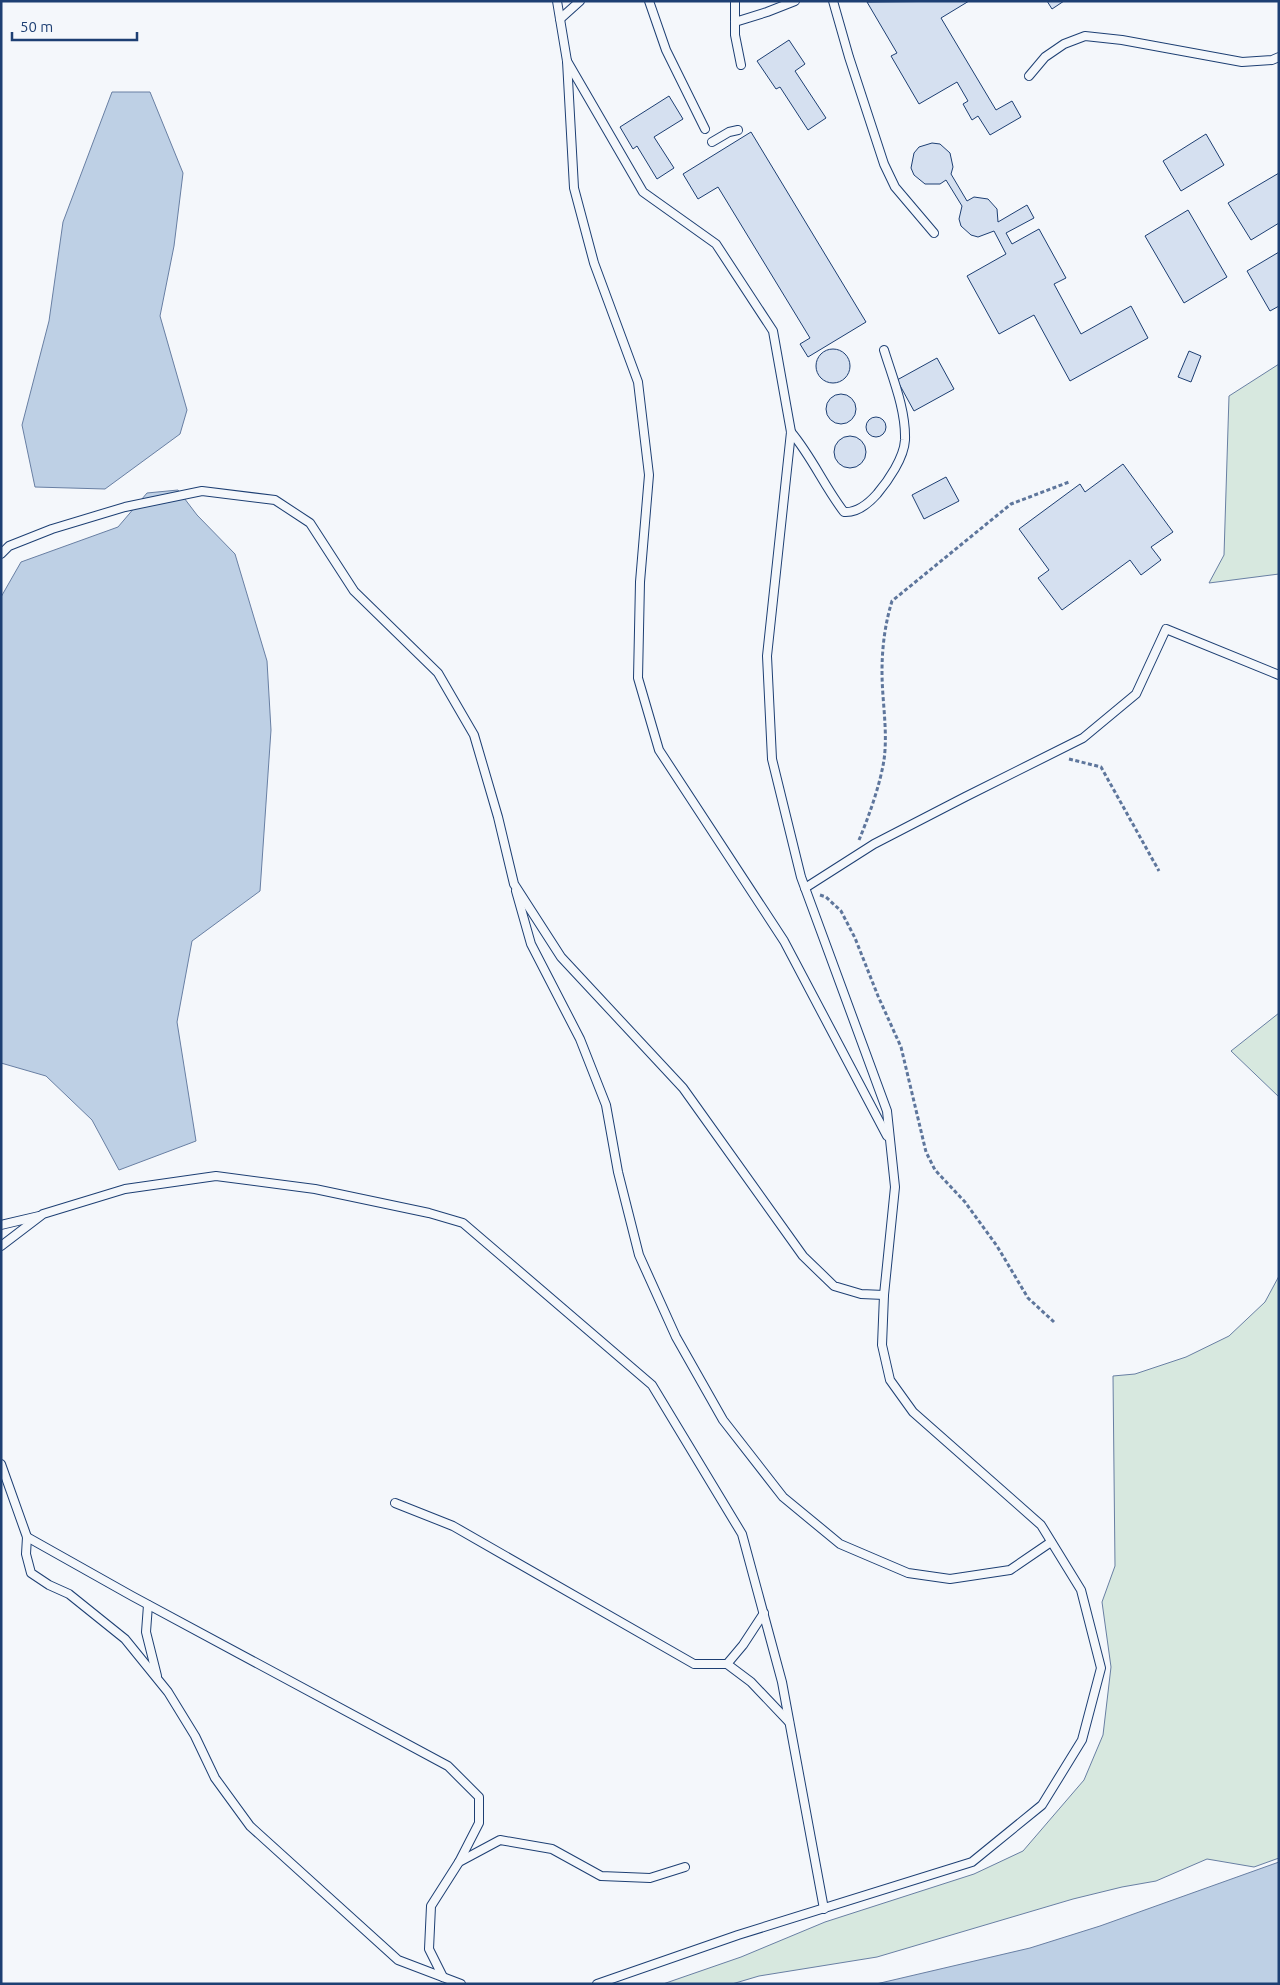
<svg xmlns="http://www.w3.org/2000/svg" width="1280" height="1985" font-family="Ubuntu,sans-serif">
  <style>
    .green { fill: #d7e8df; stroke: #687fa3 }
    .water { fill: #bed0e5; stroke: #687fa3 }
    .building { fill: #d5e0f0; stroke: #1d3f73 }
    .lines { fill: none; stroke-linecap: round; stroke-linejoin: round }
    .service-casing { stroke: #1d3f73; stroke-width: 10 }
    .path { stroke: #5e769c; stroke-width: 3; stroke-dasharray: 4 2.5; stroke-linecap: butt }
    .service { stroke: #f4f7fb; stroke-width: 8 }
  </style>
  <rect width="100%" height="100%" fill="#f4f7fb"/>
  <!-- green -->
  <g class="green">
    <path d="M1279,364v210l-70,9 15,-28 5,-159z"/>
    <path d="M1279,1013v84l-48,-46z"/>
    <path d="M1279,1276v582l-25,9 -47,-8 -51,22 -34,6 -49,12 -196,58 -118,19 -27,8h-69l78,-27 84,-35 149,-48 49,-23 61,-71 19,-45 8,-68 -9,-65 13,-36 -2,-190 22,-2 51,-17 43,-21 36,-34z"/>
  </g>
  <!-- water -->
  <g class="water">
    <path d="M112,92h38l33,81 -9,73 -14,70 27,94 -7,24 -75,55 -70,-2 -13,-62 27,-104 14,-99z"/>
    <path d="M178,490l19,25 38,39 32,107 4,69 -11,161 -68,50 -15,81 19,119 -77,29 -27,-50 -46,-44 -45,-13v-466l20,-35 97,-35 29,-34z"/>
    <path d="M1279,1862v122h-403l154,-36 70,-22z"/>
  </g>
  <!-- building -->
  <g class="building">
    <path d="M969,1l-28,17 55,92 16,-9 9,16 -31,18 -12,-19 -6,4 -9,-16 5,-3 -11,-19 -38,22 -28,-48 6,-3 -30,-51z"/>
    <path d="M1047,1h17l-12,8z"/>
    <path d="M789,40l16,24 -10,7 31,47 -18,12 -28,-43 -4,2 -19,-28z"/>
    <path d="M669,96l14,23 -29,18 20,31 -17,11 -20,-33 -4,3 -13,-22z"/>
    <path d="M751,132l115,190 -58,35 -8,-13 10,-6 -92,-151 -20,12 -15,-25z"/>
    <path d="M1206,134l18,31 -43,26 -18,-30z"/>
    <path d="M932,143l8,1 10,9 3,14 -2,7 16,27 7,-4 14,2 9,10 1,13 29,-17 7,13 -28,15 6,11 27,-15 27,49 -12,6 27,50 50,-28 17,32 -78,43 -36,-66 -35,19 -32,-58 39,-22 -12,-23 -16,6 -7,-2 -10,-9 -2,-7 3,-13 -16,-26 -6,4h-15l-11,-9 -3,-7 3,-15 5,-6z"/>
    <path d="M1279,173v50l-28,17 -23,-37z"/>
    <path d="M1188,210l39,67 -43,26 -39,-67z"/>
    <path d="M1279,252v54l-9,5 -23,-40z"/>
    <circle cx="833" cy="366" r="17"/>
    <path d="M1189,351l12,5 -10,26 -13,-5z"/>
    <path d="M937,358l17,31 -40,22 -17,-31z"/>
    <circle cx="841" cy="409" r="15"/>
    <circle cx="876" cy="427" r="10"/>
    <circle cx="850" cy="452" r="16"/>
    <path d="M1123,464l50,68 -22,15 10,13 -20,15 -11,-15 -68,50 -24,-32 11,-8 -30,-41 61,-45 5,8z"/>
    <path d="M946,477l13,24 -35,18 -12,-24z"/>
  </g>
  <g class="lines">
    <!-- service casing -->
    <g class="service-casing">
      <g id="service">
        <path d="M557,1l10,60 7,127 20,75 44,119 11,93 -9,107 -2,96 21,72 125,191 103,195"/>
        <path d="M649,1l17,49 39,79"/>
        <path d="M735,1v34l6,30"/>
        <path d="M833,1l16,56 35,107 11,23 39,46"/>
        <path d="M560,19l20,-18"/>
        <path d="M735,22l32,-10 28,-11"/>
        <path d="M567,61l76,131 73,52 57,87 18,101 -24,224 5,103 29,118 86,234 8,76 -11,108 -2,50 8,35 23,32 128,113 40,65 20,78 -19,72 -40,65 -70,57 -234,73 -141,49"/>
        <path d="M1029,76l16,-19 19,-13 21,-8 37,4 120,22 30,-2 7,-3"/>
        <path d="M712,142l17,-10 9,-2"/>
        <path d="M791,432c21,25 33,54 53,80 13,1 25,-9 33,-18 11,-13 27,-36 28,-54 1,-30 -12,-61 -21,-90"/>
        <path d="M1,554l8,-8 43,-17 73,-22 77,-16 73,9 35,23 44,68 84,82 36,62 24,82 16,67 47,73 122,131 120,168 31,30 27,8 23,1"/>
        <path d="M805,888l69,-44 91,-47 118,-59 53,-44 30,-65 113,46"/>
        <path d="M516,891l15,53 49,95 26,66 12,67 21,83 37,82 47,83 60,77 57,47 68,29 42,6 60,-9 41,-28"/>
        <path d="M1,1225l38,-9"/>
        <path d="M1,1246l42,-32 82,-25 91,-13 99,13 114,24 34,10 189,162 90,149 40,148 42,227"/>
        <path d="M1,1464l26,73 -1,17 5,19 18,12 20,9 56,45 43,53 27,44 20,42 35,48 148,134 63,24"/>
        <path d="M395,1503l58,23 241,138h33l16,-19 21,-32"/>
        <path d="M27,1537l105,59 316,170 31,31v26l-20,39"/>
        <path d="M148,1605l-2,27 11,44"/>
        <path d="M727,1664l24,18 38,40"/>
        <path d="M443,1977l-14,-28 2,-43 28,-44 41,-22 52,9 49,27 49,2 35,-11"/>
      </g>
    </g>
    <!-- path -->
    <g class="path">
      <path d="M1069,759l32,8 58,104"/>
      <path d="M859,840c10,-24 21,-55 25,-80 4,-29 -2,-59 -2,-88 0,-25 3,-48 10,-71l119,-97 58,-22"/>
      <path d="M820,895l6,2 15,14 14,27 23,58 23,51 25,105 9,18 30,32 32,44 31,52 26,24"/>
    </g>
    <!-- service -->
    <use href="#service" class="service"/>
  </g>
  <!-- border -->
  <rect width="1280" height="1985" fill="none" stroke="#1d3f73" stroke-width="5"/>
  <!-- scale -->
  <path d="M12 32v8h125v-8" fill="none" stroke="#1d3f73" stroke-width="2.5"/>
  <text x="20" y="32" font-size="15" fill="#1d3f73" stroke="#f4f7fb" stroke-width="4" paint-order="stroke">50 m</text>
</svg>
